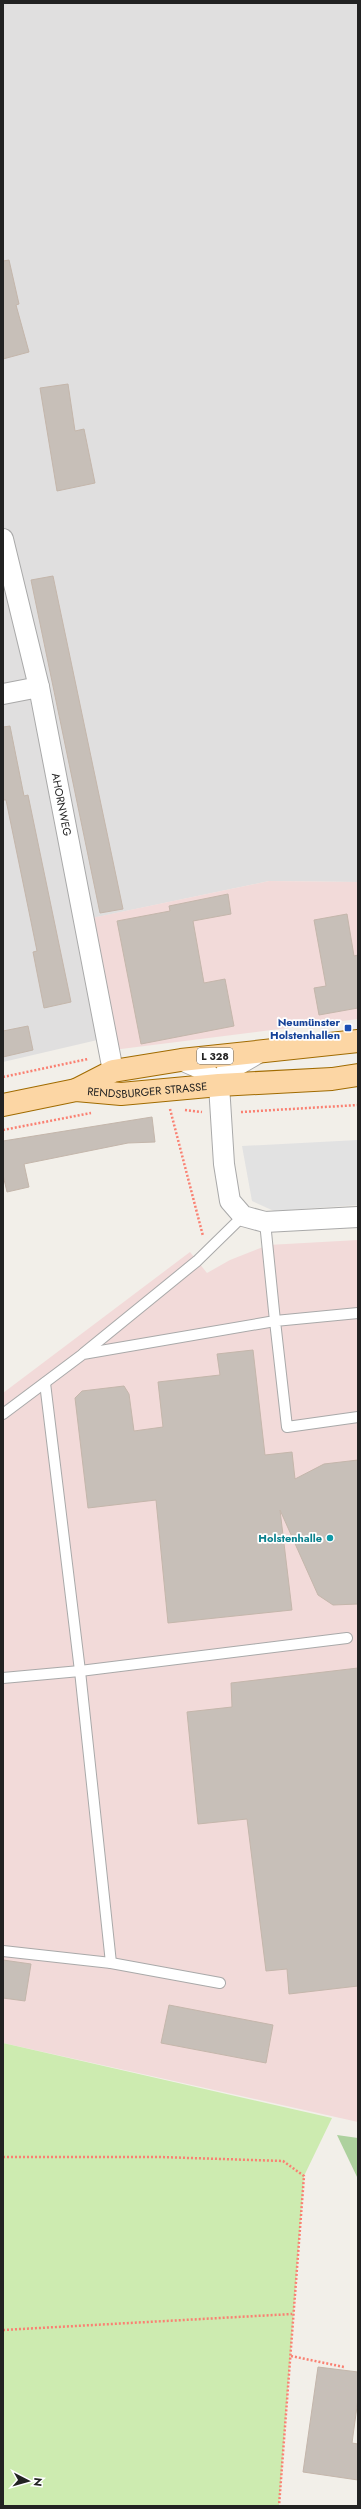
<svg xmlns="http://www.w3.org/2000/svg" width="361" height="2509" font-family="Jost,sans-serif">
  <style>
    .residential { fill: #e0dfdf }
    .commercial { fill: #f2dad9 }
    .grass { fill: #cdebb0 }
    .forest { fill: #add19e }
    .parking { fill: #e2e2e2 }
    .building { fill: #c7bfb8; stroke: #c4b6ab }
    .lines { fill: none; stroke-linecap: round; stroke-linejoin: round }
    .service-casing { stroke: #a9a9a9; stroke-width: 12 }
    .minor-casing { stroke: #a9a9a9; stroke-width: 22 }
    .primary-casing { stroke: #a06b00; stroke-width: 24 }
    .path { stroke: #fa8072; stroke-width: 2.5; stroke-dasharray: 2 2; stroke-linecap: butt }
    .service { stroke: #fff; stroke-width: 10 }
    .minor { stroke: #fff; stroke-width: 20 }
    .primary { stroke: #fcd6a4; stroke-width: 22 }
    .transit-dot { fill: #1a4fb4; stroke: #fff; stroke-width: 1.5 }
    .culture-dot { fill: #0f9aa8; stroke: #fff; stroke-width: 1.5 }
    .labels { text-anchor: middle; stroke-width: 3.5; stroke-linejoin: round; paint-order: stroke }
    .shield { fill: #fff; stroke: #646464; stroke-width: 1 }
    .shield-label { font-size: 10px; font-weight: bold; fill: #222 }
    .street-label { font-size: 11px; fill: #222; stroke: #fff }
    .transit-label { font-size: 11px; font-weight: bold; fill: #164399; stroke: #fff; text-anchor: end }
    .culture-label { font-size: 11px; font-weight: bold; fill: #0d838f; stroke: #fff; text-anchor: end }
  </style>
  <rect width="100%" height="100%" fill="#f2efe9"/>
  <!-- residential -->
  <path class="residential" d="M3,3h355v879l-89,-1 -186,39 23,118 -103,24z"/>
  <!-- commercial -->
  <g class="commercial">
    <path d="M269,881l89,1v137l-245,31 -31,-130z"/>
    <path d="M358,1240v882l-355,-79v-650l187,-141 17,21 23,-13 38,-15z"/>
  </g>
  <!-- grass -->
  <path class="grass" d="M3,2043l329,75 -28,58 -25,330h-276z"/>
  <!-- forest -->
  <path class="forest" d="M337,2135l21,3v41z"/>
  <!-- parking -->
  <path class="parking" d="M358,1140v65l-84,6 -22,-10 -10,-55z"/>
  <!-- building -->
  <g class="building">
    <path d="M9,260l10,44 -3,1 13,47 -26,7v-98z"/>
    <path d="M68,384l7,47 9,-2 11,54 -38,8 -17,-103z"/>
    <path d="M53,576l70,333 -23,4 -69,-333z"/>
    <path d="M10,726l14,70 4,-1 43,207 -27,6 -11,-56 4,-1 -10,-49 -21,-102h-3v-73z"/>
    <path d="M228,894l3,20 -38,7 11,62 21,-4 9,47 -93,18 -24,-123 53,-10 -1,-5z"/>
    <path d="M347,914l7,42 4,-1v53l-39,7 -5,-27 12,-2 -12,-66z"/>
    <path d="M28,1026l5,24 -30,7v-26z"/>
    <path d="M152,1117l3,25 -27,1 -104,21 5,23 -22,5 -4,-17v-34z"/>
    <path d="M253,1350l12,105 27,-3 3,27 29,-15 34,-4v144l-25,1 -15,-10 -38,-85 12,100 -124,13 -12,-123 -68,8 -13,-110 7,-7 42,-5 5,8 5,37 29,-4 -5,-45 62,-7 -3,-21z"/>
    <path d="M358,1668v318l-69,8 -2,-25 -21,2 -19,-152 -49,5 -11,-112 45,-5 -1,-24z"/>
    <path d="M3,1960l28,4 -6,37 -22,-3z"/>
    <path d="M169,2005l104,20 -7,38 -105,-20z"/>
    <path d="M318,2367l40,5v27l-6,44 6,1v36l-55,-8z"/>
  </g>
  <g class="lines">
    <!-- service casing -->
    <g class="service-casing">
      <g id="service">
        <path d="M358,1313l-83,8 12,106 71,-10"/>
        <path d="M84,1353l113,-92 46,-45"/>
        <path d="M45,1383l35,288 31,292"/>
        <path d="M3,1414l80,-60 192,-33 -10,-99"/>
        <path d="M3,1678l77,-7 267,-33"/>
        <path d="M3,1951l108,12 109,20"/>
      </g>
    </g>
    <!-- minor casing -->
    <g class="minor-casing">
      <g id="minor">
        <path id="s1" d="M3,539l36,148 74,384"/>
        <path d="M3,694l36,-7"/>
        <path d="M260,1052l-34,20 -7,13 5,79 6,37 13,15 22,6 93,-5"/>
        <path d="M181,1060l23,10 15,15"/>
      </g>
    </g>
    <!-- primary casing -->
    <g class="primary-casing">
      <g id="primary">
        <path d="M76,1090l37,-19 68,-11 177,-19"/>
        <path id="s2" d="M3,1105l73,-15 45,4 98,-9 113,-6 26,-4"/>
      </g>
    </g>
    <!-- path -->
    <g class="path">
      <path d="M3,1077l85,-18"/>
      <path d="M170,1109l33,127"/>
      <path d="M185,1110l17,2"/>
      <path d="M241,1112l117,-7"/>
      <path d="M3,1130l88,-17"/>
      <path d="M3,2157h157l123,4 21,15 -25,330"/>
      <path d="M3,2330l289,-16"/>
      <path d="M291,2356l53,11"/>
    </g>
    <!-- service -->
    <use href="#service" class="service"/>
    <!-- minor -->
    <use href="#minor" class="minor"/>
    <!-- primary -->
    <use href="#primary" class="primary"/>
  </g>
  <!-- markers -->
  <rect class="transit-dot" x="344" y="1024" width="8" height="8" rx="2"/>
  <circle class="culture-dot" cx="330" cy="1538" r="4"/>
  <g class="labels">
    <!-- shield labels -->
    <rect class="shield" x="197" y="1048" width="36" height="16" rx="3"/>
    <g class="shield-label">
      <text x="215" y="1060">L 328</text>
    </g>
    <!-- street labels -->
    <g class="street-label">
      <text dy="4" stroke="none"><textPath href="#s1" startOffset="272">AHORNWEG</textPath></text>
      <text dy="4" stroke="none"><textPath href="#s2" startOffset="146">RENDSBURGER STRASSE</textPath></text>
    </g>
    <!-- transit labels -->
    <g class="transit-label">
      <text x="340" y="1026">Neumünster<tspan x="340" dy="13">Holstenhallen</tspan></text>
    </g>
    <!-- culture labels -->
    <g class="culture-label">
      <text x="322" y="1542">Holstenhalle</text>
    </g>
  </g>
  <!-- border -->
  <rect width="361" height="2509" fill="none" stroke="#222222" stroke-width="8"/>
  <!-- north arrow -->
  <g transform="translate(28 2481) rotate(96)" stroke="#ffffff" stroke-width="3" paint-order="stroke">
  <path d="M0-3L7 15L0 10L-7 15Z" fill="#222222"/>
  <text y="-6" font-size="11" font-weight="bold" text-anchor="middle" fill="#222222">N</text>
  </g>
</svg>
